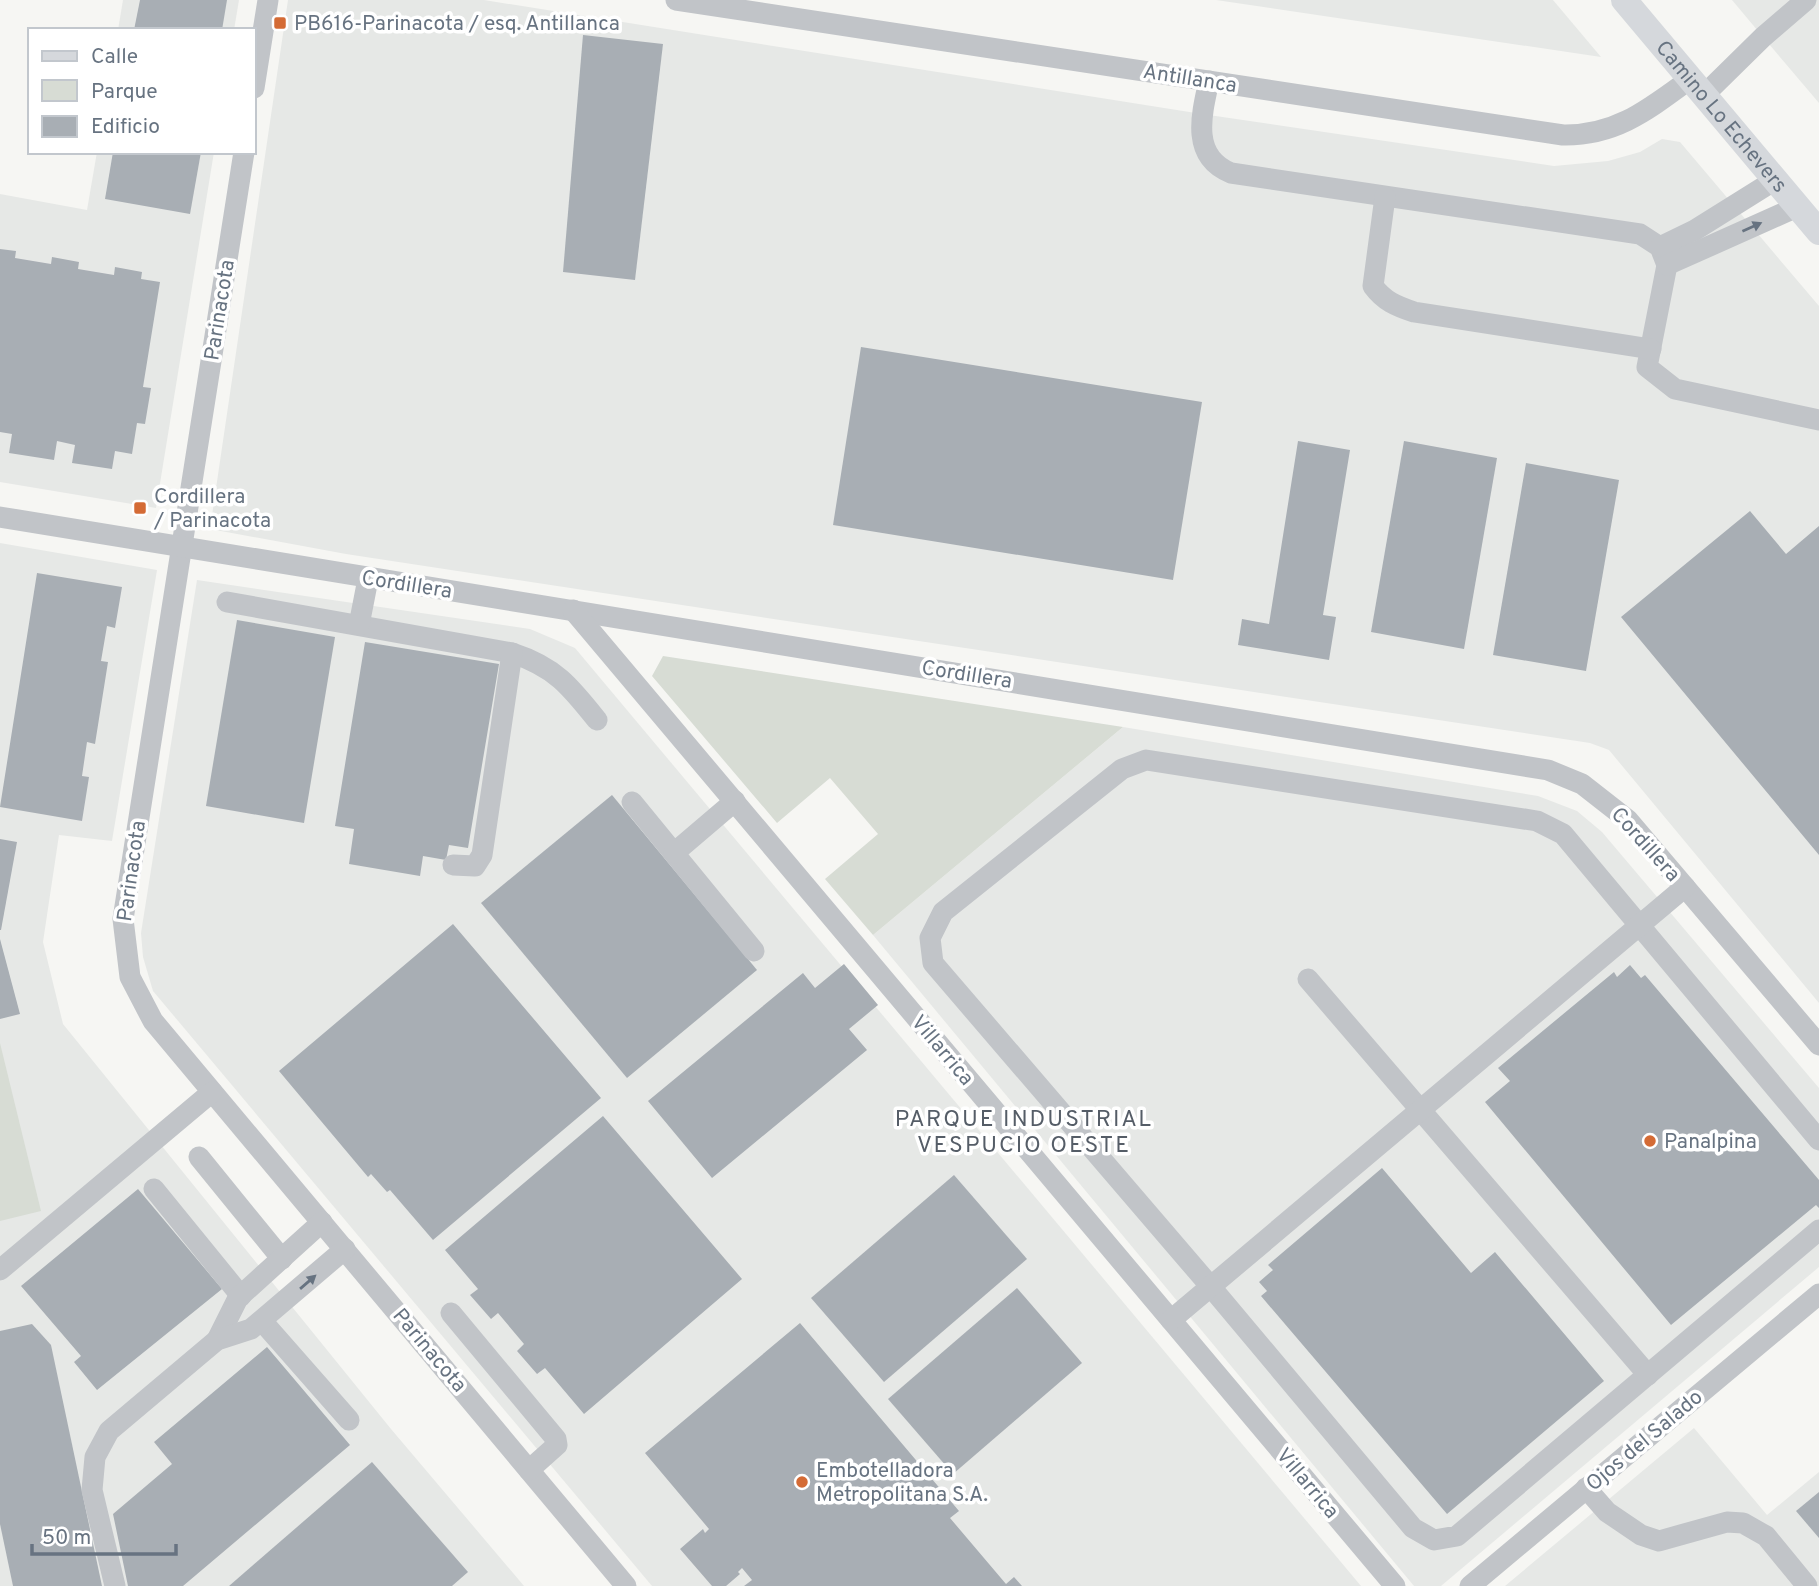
<svg xmlns="http://www.w3.org/2000/svg" width="1819" height="1586" font-family="Overpass,sans-serif">
  <style>
    .built { fill: #e6e8e6 }
    .green { fill: #d7dcd4 }
    .building { fill: #a8aeb4 }
    .lines { fill: none; stroke-linecap: round; stroke-linejoin: round }
    .minor { stroke: #c1c4c8; stroke-width: 21 }
    .major { stroke: #d5d8dc; stroke-width: 26 }
    .oneway { fill: #677381 }
    .poi-dot { fill: #d46b35; stroke: #fff; stroke-width: 2.5 }
    .labels { text-anchor: middle; stroke-width: 7; stroke-linejoin: round; paint-order: stroke }
    .poi-label { font-size: 21px; fill: #677381; stroke: #fff; text-anchor: start }
    .street-label { font-size: 21px; fill: #677381; stroke: #fff }
    .neighbourhood-label { font-size: 23px; letter-spacing: 2px; fill: #555d67; stroke: #fff }
  </style>
  <rect width="100%" height="100%" fill="#f6f6f3"/>
  <!-- built -->
  <g class="built">
    <path d="M123,0h116l-5,30h-116z"/>
    <path d="M288,0h196l718,114 352,52 54,-5 32,-9 22,-13 18,3 139,164v697l-210,-253 -19,-7 -1244,-189 -136,-25z"/>
    <path d="M1216,0h337l48,57z"/>
    <path d="M1732,0h87v103l-56,-66z"/>
    <path d="M97,152h117l-58,356 -156,-26v-288l87,16z"/>
    <path d="M0,543l157,27 -45,271 -53,-6 -16,107 20,82 328,405 133,157h-524z"/>
    <path d="M197,580l333,49 45,19 786,938h-709l-499,-595 -10,-34 -2,-24z"/>
    <path d="M1123,727l415,69 39,15 25,21 217,256v179l-378,319h-27l-541,-651z"/>
    <path d="M1694,1428l73,87 52,-43v114h-314z"/>
  </g>
  <!-- green -->
  <g class="green">
    <path d="M663,656l460,71 -250,208 -48,-56 53,-45 -48,-56 -53,45 -125,-147z"/>
    <path d="M0,1043l41,168 -41,10z"/>
  </g>
  <!-- building -->
  <g class="building">
    <path d="M140,0h87l-5,30h-88z"/>
    <path d="M583,35l80,9 -28,236 -72,-8z"/>
    <path d="M113,152h88l-11,62 -85,-15z"/>
    <path d="M0,249l16,2 -1,7 36,6 1,-7 27,5 -1,7 36,6 1,-8 27,5 -1,7 19,3 -17,105 8,1 -6,36 -8,-1 -5,31 -17,-3 -3,18 -40,-6 3,-18 -18,-4 -3,19 -45,-7 3,-19 -12,-2z"/>
    <path d="M861,347l341,55 -29,178 -340,-55z"/>
    <path d="M1298,441l52,9 -27,165 13,2 -7,43 -91,-15 4,-26 27,5z"/>
    <path d="M1404,441l93,17 -33,191 -93,-17z"/>
    <path d="M1526,463l93,17 -33,191 -93,-16z"/>
    <path d="M1750,511l36,43 33,-28v329l-198,-238z"/>
    <path d="M37,573l85,14 -7,41 -8,-2 -6,35 7,1 -13,82 -8,-2 -5,34 7,1 -7,44 -82,-14z"/>
    <path d="M237,620l98,17 -31,186 -98,-17z"/>
    <path d="M365,642l134,22 -31,184 -19,-3 -3,15 -23,-4 -3,20 -71,-12 5,-35 -19,-3z"/>
    <path d="M612,795l145,175 -130,108 -146,-175z"/>
    <path d="M0,839l17,3 -16,88h-1z"/>
    <path d="M453,924l148,174 -168,142 -43,-50 -3,2 -16,-18 -3,3 -89,-106z"/>
    <path d="M0,939l20,75 -20,5z"/>
    <path d="M844,964l34,41 -29,24 18,21 -155,128 -64,-77 155,-128 12,15z"/>
    <path d="M1630,965l11,13 4,-3 174,205v28l-3,-3 -145,120 -186,-223 25,-21 -12,-13 116,-96 3,5z"/>
    <path d="M603,1116l139,163 -158,135 -39,-46 -8,6 -20,-23 7,-7 -26,-31 -7,6 -21,-24 8,-6 -33,-39z"/>
    <path d="M1382,1168l89,105 24,-21 109,129 -157,133 -186,-218 6,-5 -8,-9 14,-12 -5,-5z"/>
    <path d="M954,1175l73,84 -143,123 -73,-84z"/>
    <path d="M138,1189l84,100 -125,101 -23,-28 7,-6 -60,-70z"/>
    <path d="M1017,1288l65,75 -129,111 -65,-75z"/>
    <path d="M800,1323l159,188 -9,7 56,66 8,-7 8,9h-278l8,-6 -10,-12 -4,4 2,2 -14,12h-14l-32,-37 23,-20 2,4 4,-4 -64,-76z"/>
    <path d="M32,1324l19,21 51,241h-89l-13,-62v-193z"/>
    <path d="M267,1347l83,98 -167,141h-55l-15,-72 59,-50 -18,-22z"/>
    <path d="M372,1462l96,110 -16,14h-223z"/>
    <path d="M1819,1492v46l-23,-27z"/>
  </g>
  <g class="lines">
    <!-- minor -->
    <g class="minor">
      <path d="M676,0l887,135c53,1 86,-26 127,-56"/>
      <path d="M1209,81c-8,35 -18,76 22,92l409,61 20,13 7,18 -20,102 28,22 144,31"/>
      <path d="M254,88l14,-88"/>
      <path d="M1704,95l59,-58 43,-37"/>
      <path d="M244,152l-121,767 7,58 23,44 473,565"/>
      <path d="M1385,197l-12,89c11,15 23,20 41,26l237,37"/>
      <path d="M1660,247l35,-17 80,-50"/>
      <path d="M1667,265l130,-58"/>
      <path d="M0,517l1548,253 34,14 46,36 191,225"/>
      <path d="M227,602l285,51c43,14 58,33 85,67"/>
      <path d="M573,610l822,976"/>
      <path d="M359,625l9,-46"/>
      <path d="M632,802l122,149"/>
      <path d="M674,853l61,-52"/>
      <path d="M453,865l22,1 7,-11 30,-202"/>
      <path d="M1308,979l340,396"/>
      <path d="M1819,1140l-256,-306 -26,-13 -391,-61 -24,9 -179,143 -13,26 3,25 278,324 202,241 21,12 23,-4 362,-306"/>
      <path d="M199,1157l83,102"/>
      <path d="M154,1189l87,107"/>
      <path d="M0,1270l212,-178"/>
      <path d="M451,1313l105,126 1,6 -28,25"/>
      <path d="M1171,1320l514,-433"/>
      <path d="M262,1321l87,99"/>
      <path d="M217,1340l21,-42 84,-76"/>
      <path d="M1586,1488l21,24 34,23 18,6 68,-19 16,1 23,13 41,50"/>
      <path d="M115,1586l-23,-96 3,-33 14,-26 108,-91 34,-11 94,-80"/>
      <path d="M1470,1586l349,-292"/>
    </g>
    <!-- major -->
    <path class="major" id="s1" d="M1624,0l195,232"/>
  </g>
  <!-- one-way arrows -->
  <defs><path id="oneway-solid" d="M-6-.8H1V-3.2L6.5 0L1 3.2V.8H-6Z" transform="scale(1.75)"/></defs>
  <g class="oneway">
    <use href="#oneway-solid" transform="translate(1752 227) rotate(-24)"/>
    <use href="#oneway-solid" transform="translate(308 1282) rotate(-41)"/>
  </g>
  <!-- markers -->
  <g class="poi-dot">
    <rect x="273" y="16" width="14" height="14" rx="3.5"/>
    <rect x="133" y="501" width="14" height="14" rx="3.5"/>
    <circle cx="1650" cy="1141" r="7"/>
    <circle cx="802" cy="1482" r="7"/>
  </g>
  <g class="labels">
    <!-- poi labels -->
    <g class="poi-label">
      <text x="294" y="30">PB616-Parinacota / esq. Antillanca</text>
      <text x="154" y="503">Cordillera<tspan x="154" dy="24">/ Parinacota</tspan></text>
      <text x="1664" y="1148">Panalpina</text>
      <text x="816" y="1477">Embotelladora<tspan x="816" dy="24">Metropolitana S.A.</tspan></text>
    </g>
    <!-- street labels -->
    <g class="street-label">
      <text transform="translate(1190 78) rotate(9)" y="7">Antillanca</text>
      <text dy="7" stroke="none"><textPath href="#s1" startOffset="152">Camino Lo Echevers</textPath></text>
      <text transform="translate(219 310) rotate(-81)" y="7">Parinacota</text>
      <text transform="translate(407 584) rotate(9)" y="7">Cordillera</text>
      <text transform="translate(967 674) rotate(9)" y="7">Cordillera</text>
      <text transform="translate(1646 844) rotate(48)" y="7">Cordillera</text>
      <text transform="translate(131 871) rotate(-82)" y="7">Parinacota</text>
      <text transform="translate(943 1050) rotate(50)" y="7">Villarrica</text>
      <text transform="translate(430 1350) rotate(50)" y="7">Parinacota</text>
      <text transform="translate(1644 1440) rotate(-40)" y="7">Ojos del Salado</text>
      <text transform="translate(1308 1483) rotate(50)" y="7">Villarrica</text>
    </g>
    <!-- neighbourhood labels -->
    <g class="neighbourhood-label">
      <text x="1024" y="1126">PARQUE INDUSTRIAL<tspan x="1024" dy="26">VESPUCIO OESTE</tspan></text>
    </g>
  </g>
  <!-- legend -->
  <rect x="28" y="28" width="228" height="126" fill="#ffffff" stroke="#c2c7cd" stroke-width="2"/>
  <rect x="42" y="51" width="35" height="10" fill="#d5d8dc" stroke="#c2c7cd" stroke-width="2"/>
  <text x="91" y="63" font-size="21" fill="#677381">Calle</text>
  <rect x="42" y="80" width="35" height="21" fill="#d7dcd4" stroke="#c2c7cd" stroke-width="2"/>
  <text x="91" y="98" font-size="21" fill="#677381">Parque</text>
  <rect x="42" y="116" width="35" height="21" fill="#a8aeb4" stroke="#c2c7cd" stroke-width="2"/>
  <text x="91" y="133" font-size="21" fill="#677381">Edificio</text>
  <!-- scale -->
  <path d="M32 1544v10h144v-10" fill="none" stroke="#677381" stroke-width="3.5"/>
  <text x="42" y="1544" font-size="21" fill="#677381" stroke="#ffffff" stroke-width="5" paint-order="stroke">50 m</text>
</svg>
